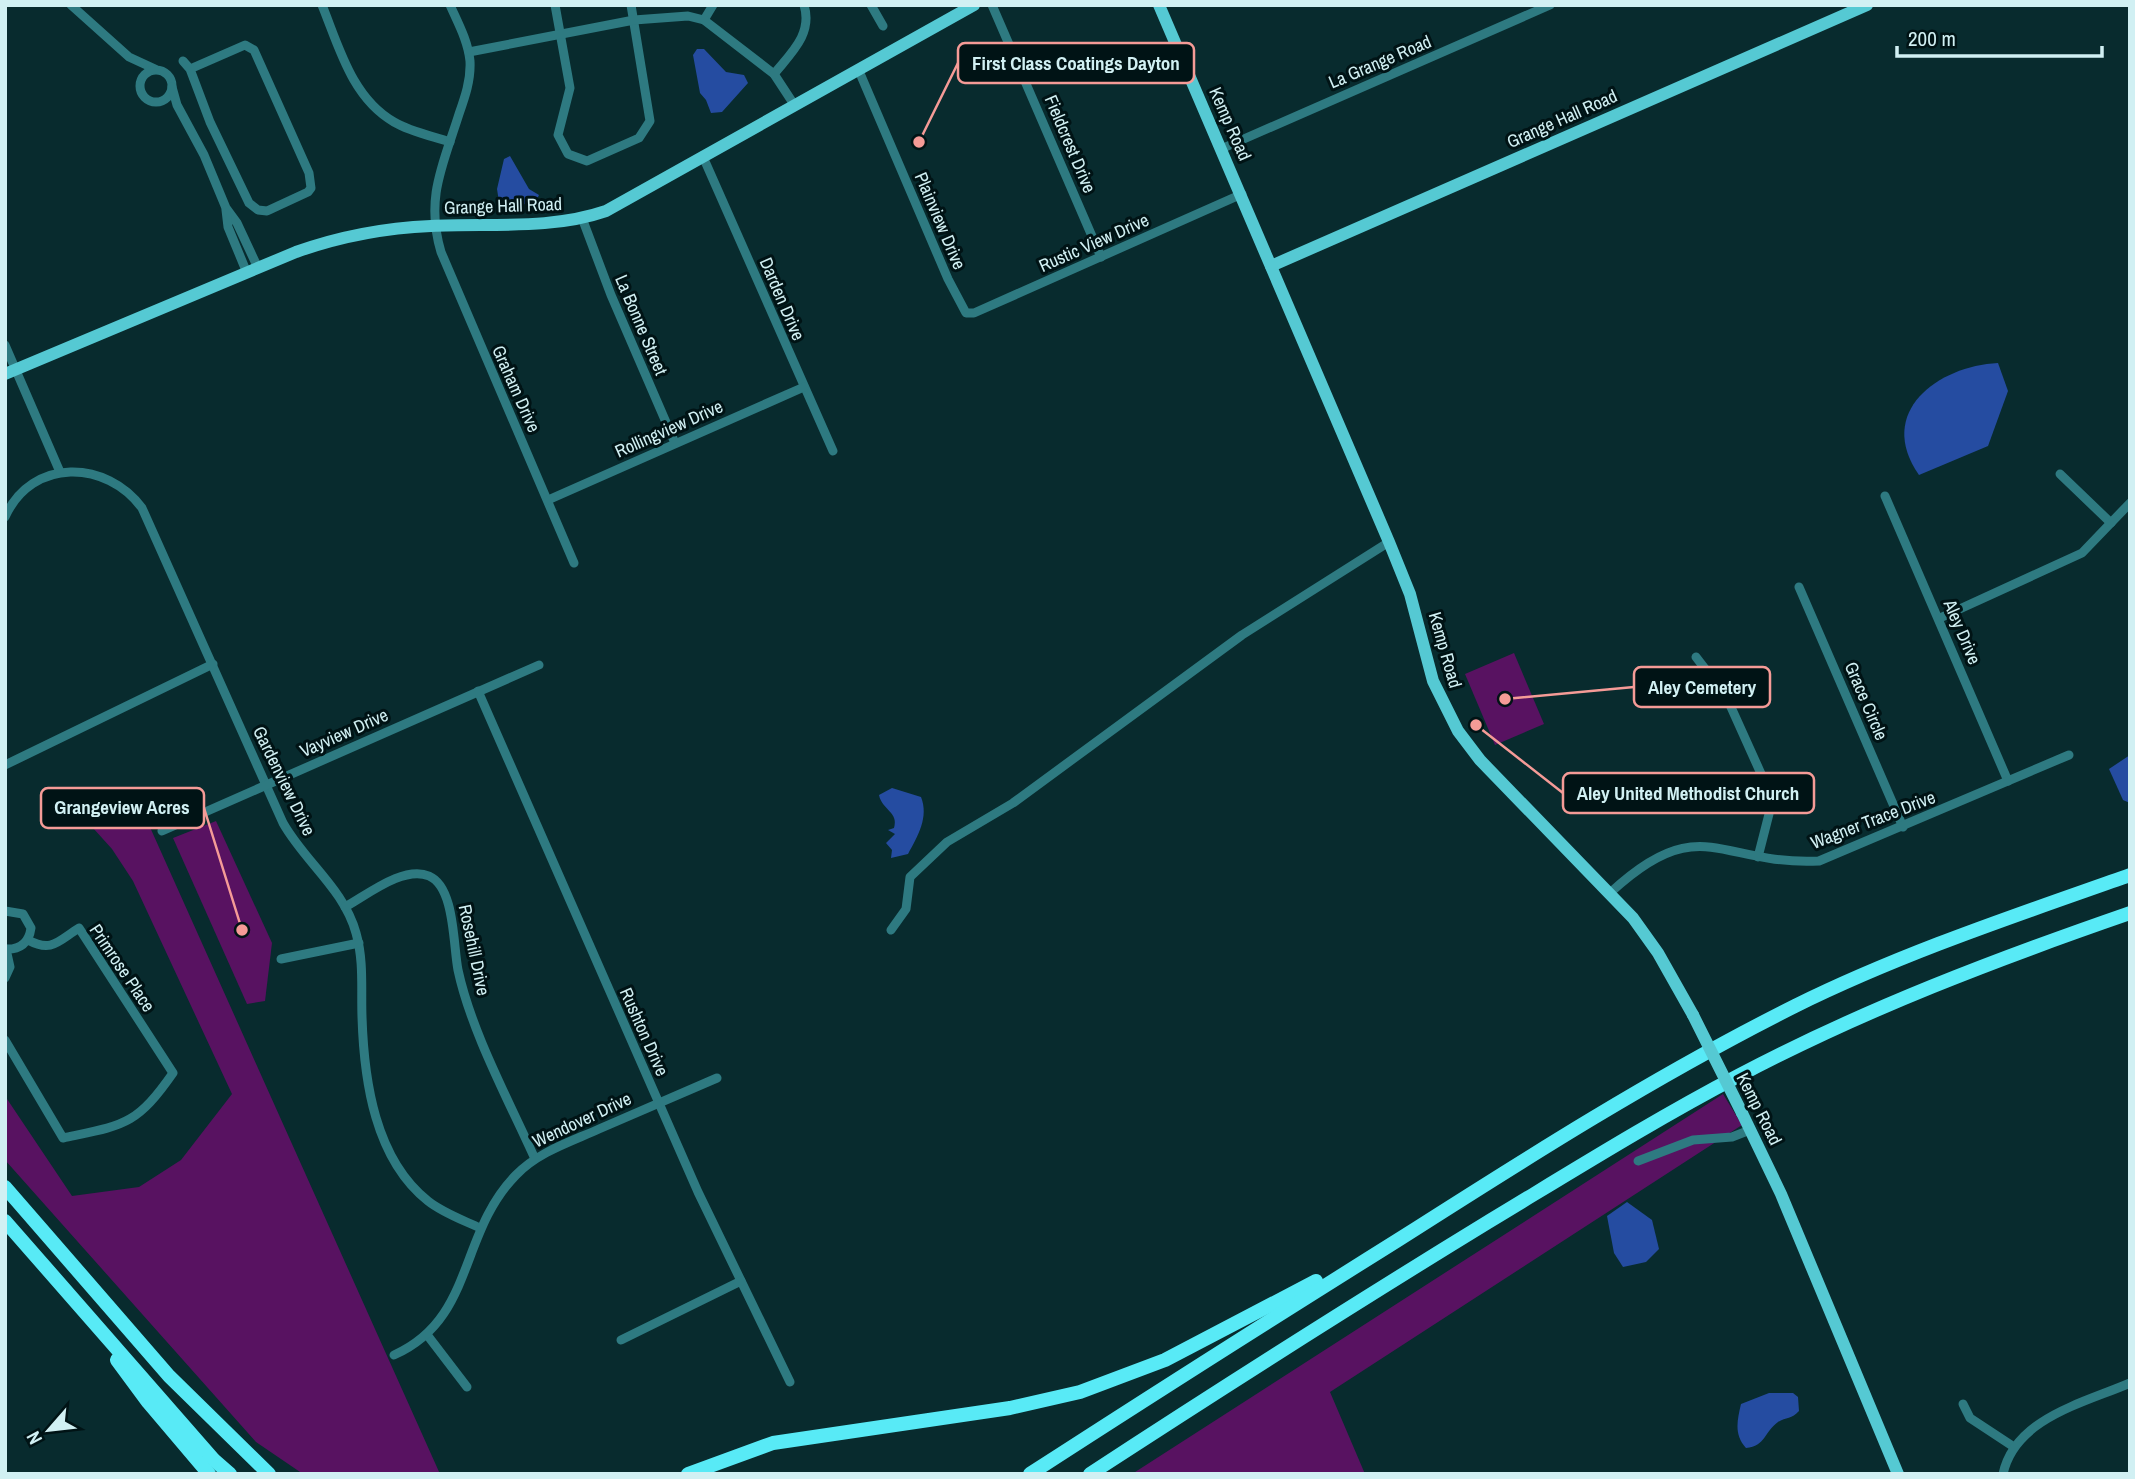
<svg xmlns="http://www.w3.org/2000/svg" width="2135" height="1479" font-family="'Archivo Narrow',sans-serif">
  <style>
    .green { fill: #581261 }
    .water { fill: #254ca1 }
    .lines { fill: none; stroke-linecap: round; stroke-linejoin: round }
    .minor { stroke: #2e7a81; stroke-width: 9 }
    .major { stroke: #55c9d3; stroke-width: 12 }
    .highway { stroke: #58eaf6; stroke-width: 14 }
    .major-bridge { stroke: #55c9d3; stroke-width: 12 }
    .labels { text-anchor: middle; stroke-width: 6; stroke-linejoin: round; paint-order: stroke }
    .street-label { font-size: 18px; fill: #d1f0f3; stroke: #001315 }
    .leader { fill: none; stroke: #f59b97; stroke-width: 2.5 }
    .callout-dot { fill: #f59b97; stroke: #001315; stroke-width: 2.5 }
    .callout { fill: #001315; stroke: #f59b97; stroke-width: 2.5 }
    .callout-label { font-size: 19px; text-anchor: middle; font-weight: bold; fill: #d1f0f3 }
  </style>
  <rect width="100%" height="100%" fill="#082b2e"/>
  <!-- green -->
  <g class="green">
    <path d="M1514,653l30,71 -49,21 -30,-71z"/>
    <path d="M136,796l304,678h-137l-47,-32 -251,-282v-64l67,100 67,-9 42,-27 51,-66 -99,-213 -21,-32 -28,-31z"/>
    <path d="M216,821l56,122 -7,58 -18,3 -74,-166z"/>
    <path d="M1723,1094l19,31 -412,267 35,82h-233z"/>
  </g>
  <!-- water -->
  <g class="water">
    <path d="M697,49h7l22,23 18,3 4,8 -26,29 -11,1 -5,-13 -6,-7 -7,-38z"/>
    <path d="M510,156l19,33 10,6 -4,8 -28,3 -8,-4 -2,-13 7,-30z"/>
    <path d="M1998,363l10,28 -20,55 -69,29c-44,-63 19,-109 79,-112z"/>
    <path d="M2130,755v48l-7,-3 -14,-31z"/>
    <path d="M892,788l29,9c8,20 -3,39 -13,57l-17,4 1,-8 -6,-7 9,-9 -7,-4 6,-2c5,-16 -12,-18 -15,-33z"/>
    <path d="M1627,1202l25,18 7,29 -13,13 -23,5 -9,-14 -7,-37z"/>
    <path d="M1769,1393h24l5,4 1,14c-7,8 -13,6 -21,11 -14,10 -12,24 -32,26 -12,-13 -9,-27 -5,-44z"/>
  </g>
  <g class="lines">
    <!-- minor -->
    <g class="minor">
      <path d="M71,5l58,52 26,12"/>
      <path d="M322,5c17,42 30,93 72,117 17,10 38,14 56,20"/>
      <path d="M450,5c8,18 18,36 20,56 1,19 -5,36 -11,53 -16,51 -34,84 -18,138l133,311"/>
      <path d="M555,5l15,83 -12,47 10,19 19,7 52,-23 11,-17 -19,-116"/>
      <path d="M871,5l12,21"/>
      <path d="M992,5l109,252"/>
      <path d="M704,20l9,-15"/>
      <path d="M469,52l165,-32 54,-4 16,4 70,54 21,32"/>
      <path d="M183,61l7,8 20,53 39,81 9,7 9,1 41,-19 3,-4 -2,-15 -55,-123 -9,-5 -55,24"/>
      <circle cx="156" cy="86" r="16"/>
      <path d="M859,71l89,208 18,34h8l268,-119"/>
      <path d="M774,74c17,-21 39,-40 30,-69"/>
      <path d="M172,87l5,18 27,50 22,53 11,15 21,45"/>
      <path d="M1221,149l329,-144"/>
      <path d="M704,159l129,292"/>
      <path d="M226,210l2,17 19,46"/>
      <path d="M582,218l29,77 64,148"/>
      <path d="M5,345l55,127"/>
      <path d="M2060,474l51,49"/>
      <path d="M1885,496l123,285"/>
      <path d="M548,500l256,-113"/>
      <path d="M5,517c27,-60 102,-57 137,-9l141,315c22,39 61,66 73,110 8,28 5,55 6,84 2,64 13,142 66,184 15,12 35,19 52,27"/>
      <path d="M1799,587l104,240"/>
      <path d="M1940,618l142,-65 48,-50"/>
      <path d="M1696,657l30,39 41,91 2,27 -11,43"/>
      <path d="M478,691l220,501 92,190"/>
      <path d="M5,765l208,-101"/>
      <path d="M162,831l377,-166"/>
      <path d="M1611,892c90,-83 109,-26 208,-31l250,-106"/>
      <path d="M345,907c22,-12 59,-42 84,-31 26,11 24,69 29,94 13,61 51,131 77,189"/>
      <path d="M5,911l18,3 8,14c-2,15 -11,22 -26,21"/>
      <path d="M891,930l15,-21 4,-32 37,-35 66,-39 229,-168 147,-93"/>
      <path d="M281,959l78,-16"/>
      <path d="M5,978l5,-11 -4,-18"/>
      <path d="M5,1040l58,98c61,-13 73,-12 110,-65l-94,-145c-21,13 -27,25 -51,12"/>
      <path d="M1638,1161l55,-21 39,-3 18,-7"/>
      <path d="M428,1336l39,51"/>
      <path d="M621,1340l120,-59"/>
      <path d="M394,1355c81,-36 64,-121 122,-180 22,-23 54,-33 83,-46 40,-17 79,-34 118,-51"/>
      <path d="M1963,1404l7,14 44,29"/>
      <path d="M2003,1474c12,-56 81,-71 127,-91"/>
    </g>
    <!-- major -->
    <g class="major">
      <path d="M1159,5l230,537 21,52 23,87 25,50 22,29 153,158 25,35 35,62"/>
      <path d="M1271,266l596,-261"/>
      <path d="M5,374l291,-122c45,-16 88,-24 135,-26 59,-3 120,4 175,-15l368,-206"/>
      <path d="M1742,1113l39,81 117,280"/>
    </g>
    <!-- highway -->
    <g class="highway">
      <path d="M5,1187l164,189 100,98"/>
      <path d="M5,1221l209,239 16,14"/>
      <path d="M117,1360l31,42 61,72"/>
      <path d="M688,1474l85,-31 237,-35 70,-16 85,-32 151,-79"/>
      <path d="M1030,1474c122,-79 245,-157 368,-234 130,-83 259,-165 397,-234 107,-53 222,-91 335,-131"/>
      <path d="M1090,1474c132,-86 264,-170 398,-252 83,-50 166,-102 252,-147 125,-66 257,-116 390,-162"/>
    </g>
    <!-- major-bridge -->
    <path class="major-bridge" d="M1693,1015l49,98"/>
  </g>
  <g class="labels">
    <!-- street labels -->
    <g class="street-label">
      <text transform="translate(1380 62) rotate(-23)" y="6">La Grange Road</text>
      <text transform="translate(1562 119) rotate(-24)" y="6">Grange Hall Road</text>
      <text transform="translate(1230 124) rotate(66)" y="6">Kemp Road</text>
      <text transform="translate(1070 144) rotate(67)" y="6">Fieldcrest Drive</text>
      <text transform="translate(503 206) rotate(-2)" y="6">Grange Hall Road</text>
      <text transform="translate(940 221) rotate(67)" y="6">Plainview Drive</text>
      <text transform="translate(1094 243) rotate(-24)" y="6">Rustic View Drive</text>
      <text transform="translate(782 299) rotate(67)" y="6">Darden Drive</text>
      <text transform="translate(641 325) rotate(67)" y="6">La Bonne Street</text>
      <text transform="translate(516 389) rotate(66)" y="6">Graham Drive</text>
      <text transform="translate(669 429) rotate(-24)" y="6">Rollingview Drive</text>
      <text transform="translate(1962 632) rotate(67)" y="6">Aley Drive</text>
      <text transform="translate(1445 650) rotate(74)" y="6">Kemp Road</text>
      <text transform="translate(1866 701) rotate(67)" y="6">Grace Circle</text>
      <text transform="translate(344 733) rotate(-24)" y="6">Vayview Drive</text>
      <text transform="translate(284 781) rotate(64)" y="6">Gardenview Drive</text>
      <text transform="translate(1873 820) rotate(-21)" y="6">Wagner Trace Drive</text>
      <text transform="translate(474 950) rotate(78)" y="6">Rosehill Drive</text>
      <text transform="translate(122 968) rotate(56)" y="6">Primrose Place</text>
      <text transform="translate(644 1032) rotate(66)" y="6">Rushton Drive</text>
      <text transform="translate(1759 1109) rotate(63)" y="6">Kemp Road</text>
      <text transform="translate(582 1120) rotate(-25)" y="6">Wendover Drive</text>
    </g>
  </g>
  <!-- callouts -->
  <path class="leader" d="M919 142L958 63M1505 699L1634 687M1476 725L1563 793M242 930L204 808"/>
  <g class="callout-dot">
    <circle cx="919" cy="142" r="7"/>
    <circle cx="1505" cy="699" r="7"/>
    <circle cx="1476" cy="725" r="7"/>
    <circle cx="242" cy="930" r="7"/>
  </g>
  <g class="callout">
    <rect x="958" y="43" width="236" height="40" rx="7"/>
    <rect x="1634" y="667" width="136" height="40" rx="7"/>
    <rect x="1563" y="773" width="251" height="40" rx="7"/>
    <rect x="41" y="788" width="163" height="40" rx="7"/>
  </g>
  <g class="callout-label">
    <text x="1076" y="70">First Class Coatings Dayton</text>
    <text x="1702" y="694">Aley Cemetery</text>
    <text x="1688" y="800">Aley United Methodist Church</text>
    <text x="122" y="814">Grangeview Acres</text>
  </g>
  <!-- border -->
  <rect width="2135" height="1479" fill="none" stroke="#d1f0f3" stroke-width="14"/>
  <!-- north arrow -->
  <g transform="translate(49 1430) rotate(242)" stroke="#001315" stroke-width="5" paint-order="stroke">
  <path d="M0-5L12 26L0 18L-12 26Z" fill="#d1f0f3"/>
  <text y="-10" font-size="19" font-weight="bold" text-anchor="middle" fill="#d1f0f3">N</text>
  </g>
  <!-- scale -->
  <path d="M1897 46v10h205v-10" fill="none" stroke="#d1f0f3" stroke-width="3.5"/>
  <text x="1908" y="46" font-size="21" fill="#d1f0f3" stroke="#001315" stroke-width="5" paint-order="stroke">200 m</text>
</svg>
